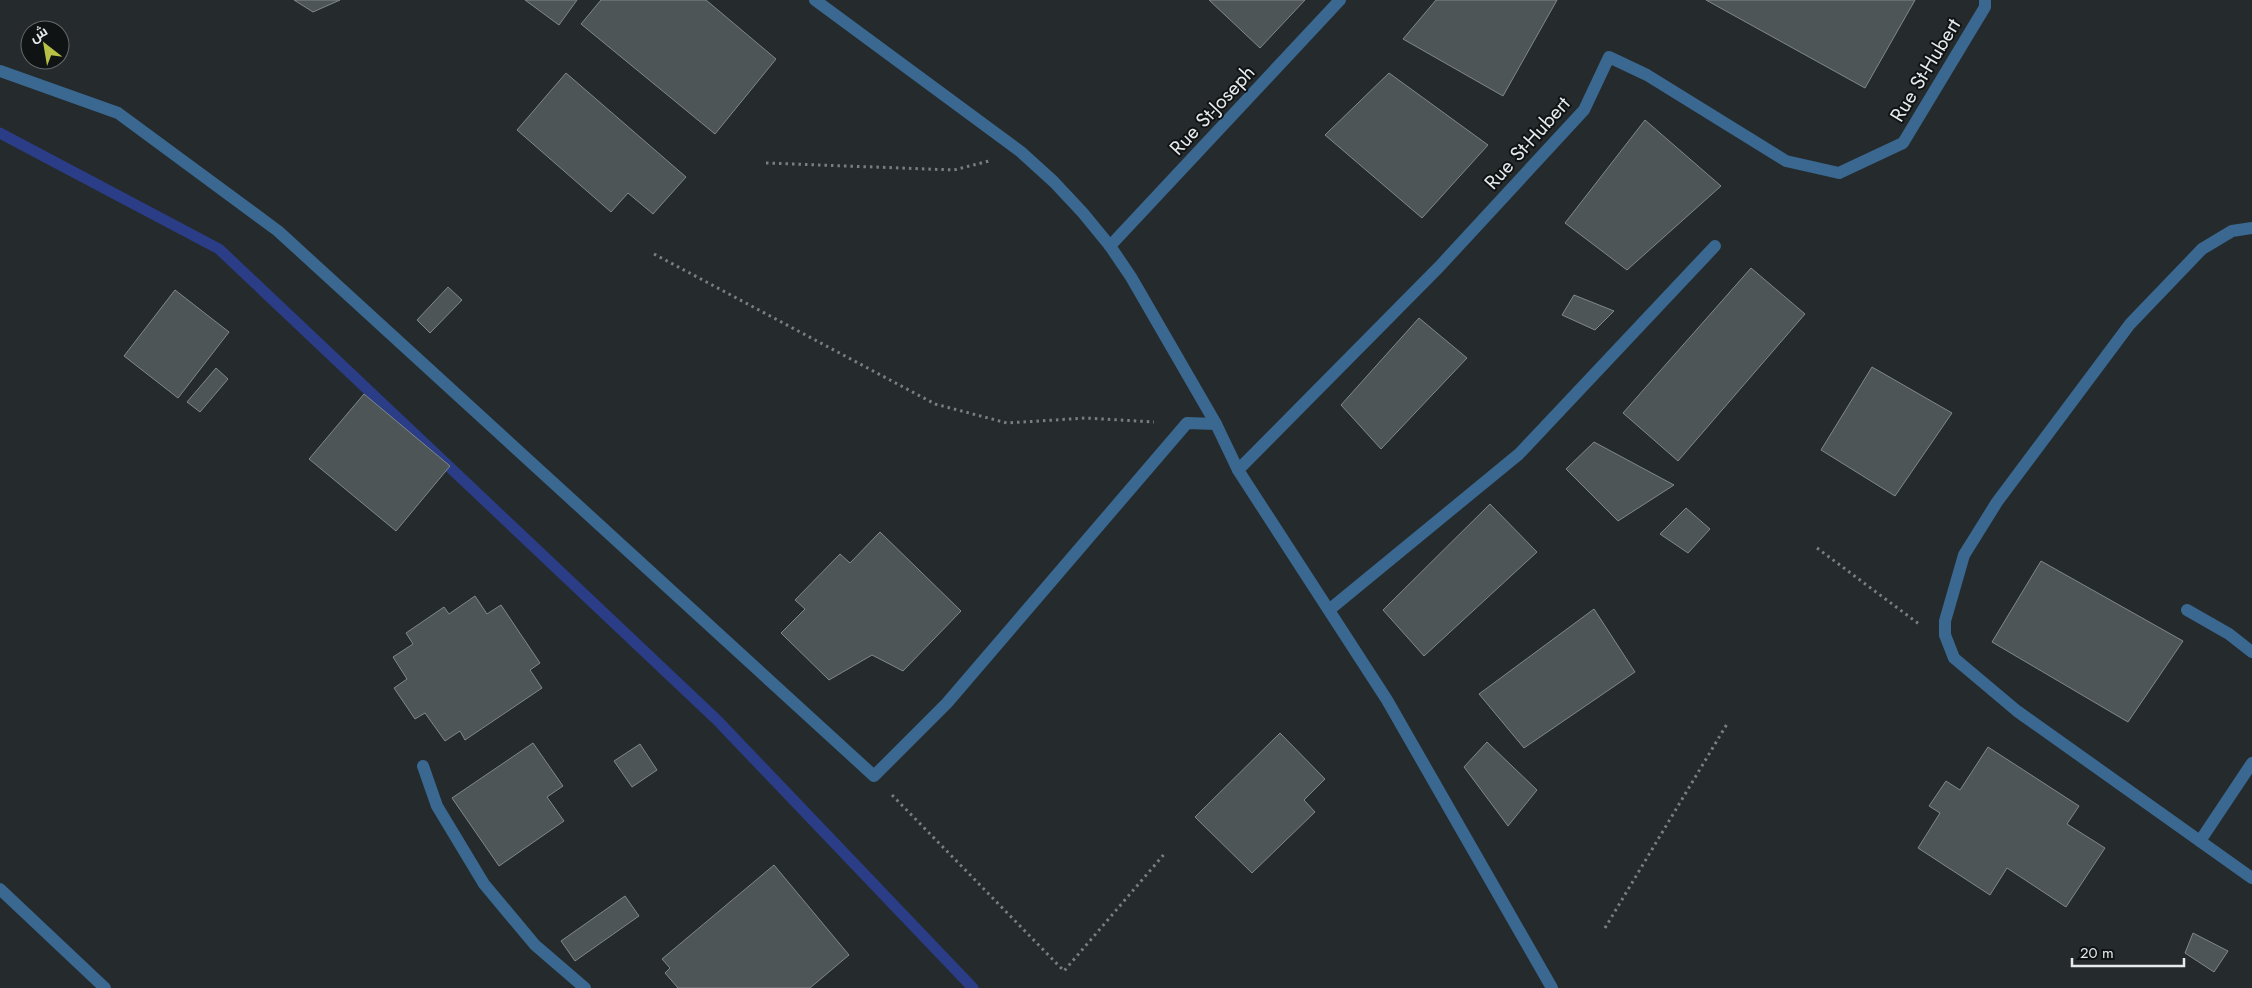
<svg xmlns="http://www.w3.org/2000/svg" width="2252" height="988" font-family="Jost,Cairo,sans-serif">
  <style>
    .lines { fill: none; stroke-linecap: round; stroke-linejoin: round }
    .stream { stroke: #2b3d87; stroke-width: 11 }
    .building { fill: #4e5556; stroke: #818889 }
    .path { stroke: #797e80; stroke-width: 3; stroke-dasharray: 2.5 4; stroke-linecap: butt }
    .lane { stroke: #3a6891; stroke-width: 12 }
    .street { stroke: #3a6891; stroke-width: 12 }
    .labels { text-anchor: middle; stroke-width: 4; stroke-linejoin: round; paint-order: stroke }
    .street-label { font-size: 20px; fill: #e6eaec; stroke: #101314 }
  </style>
  <rect width="100%" height="100%" fill="#252b2d"/>
  <g class="lines">
    <!-- stream -->
    <path class="stream" d="M0,133l219,116 498,471 256,268"/>
  </g>
  <!-- building -->
  <g class="building">
    <path d="M294,0h46l-27,12z"/>
    <path d="M525,0h52l-18,25z"/>
    <path d="M601,0h105l70,59 -61,75 -134,-110z"/>
    <path d="M1209,0h96l-45,48z"/>
    <path d="M1436,0h121l-54,96 -100,-57z"/>
    <path d="M1706,0h209l-50,88z"/>
    <path d="M566,73l120,104 -33,37 -25,-21 -17,19 -94,-82z"/>
    <path d="M1389,73l99,72 -66,73 -97,-83z"/>
    <path d="M1645,120l76,66 -94,84 -62,-47z"/>
    <path d="M1751,268l54,46 -127,147 -55,-48z"/>
    <path d="M448,287l14,13 -32,33 -13,-13z"/>
    <path d="M175,290l54,42 -51,66 -54,-42z"/>
    <path d="M1574,295l40,16 -19,19 -33,-15z"/>
    <path d="M1419,318l48,40 -86,91 -40,-44z"/>
    <path d="M1872,367l80,46 -57,83 -74,-46z"/>
    <path d="M216,368l12,11 -28,33 -13,-10z"/>
    <path d="M364,394l86,72 -54,65 -87,-72z"/>
    <path d="M1594,442l80,43 -56,36 -52,-52z"/>
    <path d="M1490,504l47,48 -113,104 -41,-46z"/>
    <path d="M1686,508l24,21 -22,24 -28,-19z"/>
    <path d="M880,532l81,79 -58,60 -31,-16 -43,25 -48,-47 24,-24 -10,-9 45,-46 10,9z"/>
    <path d="M2041,561l142,80 -55,81 -136,-80z"/>
    <path d="M475,596l12,18 14,-9 39,58 -10,7 12,18 -77,52 -5,-9 -15,10 -20,-28 -10,6 -21,-31 13,-9 -14,-22 20,-13 -7,-11 38,-26 5,7z"/>
    <path d="M1594,609l41,63 -111,76 -45,-54z"/>
    <path d="M1280,733l45,46 -21,21 11,12 -63,61 -57,-56z"/>
    <path d="M1487,742l50,48 -29,36 -44,-59z"/>
    <path d="M533,743l30,43 -16,11 17,24 -65,45 -47,-68z"/>
    <path d="M640,744l17,26 -25,17 -18,-26z"/>
    <path d="M1988,747l91,59 -12,18 38,24 -39,59 -59,-39 -17,27 -72,-47 22,-35 -11,-7 17,-25 14,9z"/>
    <path d="M774,865l75,90 -39,33h-132l-13,-15 5,-5 -8,-9z"/>
    <path d="M625,896l14,20 -64,45 -14,-20z"/>
    <path d="M2193,933l35,18 -14,21 -29,-19z"/>
  </g>
  <g class="lines">
    <!-- path -->
    <g class="path">
      <path d="M766,163l188,7 35,-9"/>
      <path d="M654,254l281,150 72,19 79,-5 68,4"/>
      <path d="M1817,548l102,76"/>
      <path d="M892,795l172,176 102,-119"/>
      <path d="M1605,928l122,-204"/>
    </g>
    <!-- lane -->
    <g class="lane">
      <path d="M2187,610l42,24 23,18"/>
      <path d="M2200,841l52,-78"/>
    </g>
    <!-- street -->
    <g class="street">
      <path d="M815,0l206,152 33,30 29,31 27,33 21,31 85,147 22,46 149,230 165,288"/>
      <path d="M0,71l118,42 160,118 596,545 73,-73 240,-280 29,1"/>
      <path d="M2252,228l-20,3 -30,18 -72,75 -133,178 -33,53 -19,66v14l9,23 63,53 235,167"/>
      <path d="M1110,246l230,-246"/>
      <path d="M1238,470l201,-203 145,-157 25,-53 38,18 139,86 53,12 64,-30 82,-136v-7"/>
      <path d="M1329,610l190,-156 196,-208"/>
      <path d="M423,766l14,40 47,78 51,61 50,43"/>
      <path d="M0,889l105,99"/>
    </g>
  </g>
  <g class="labels">
    <!-- street labels -->
    <g class="street-label">
      <text transform="translate(1925 70) rotate(-59)" y="7">Rue St-Hubert</text>
      <text transform="translate(1212 110) rotate(-47)" y="7">Rue St-Joseph</text>
      <text transform="translate(1527 143) rotate(-48)" y="7">Rue St-Hubert</text>
    </g>
  </g>
  <!-- north arrow -->
  <g transform="translate(45 45) rotate(329)"><circle r="24" fill="#101314" stroke="#66696a"/>
  <path d="M0-4L9 19L0 12L-9 19Z" fill="#b9c046"/>
  <text y="-8" font-size="14" font-weight="bold" text-anchor="middle" fill="#e6eaec">ش</text>
  </g>
  <!-- scale -->
  <path d="M2072 958v8h112v-8" fill="none" stroke="#e6eaec" stroke-width="2.5"/>
  <text x="2080" y="958" font-size="15" fill="#e6eaec" stroke="#101314" stroke-width="4" paint-order="stroke">20 m</text>
</svg>
